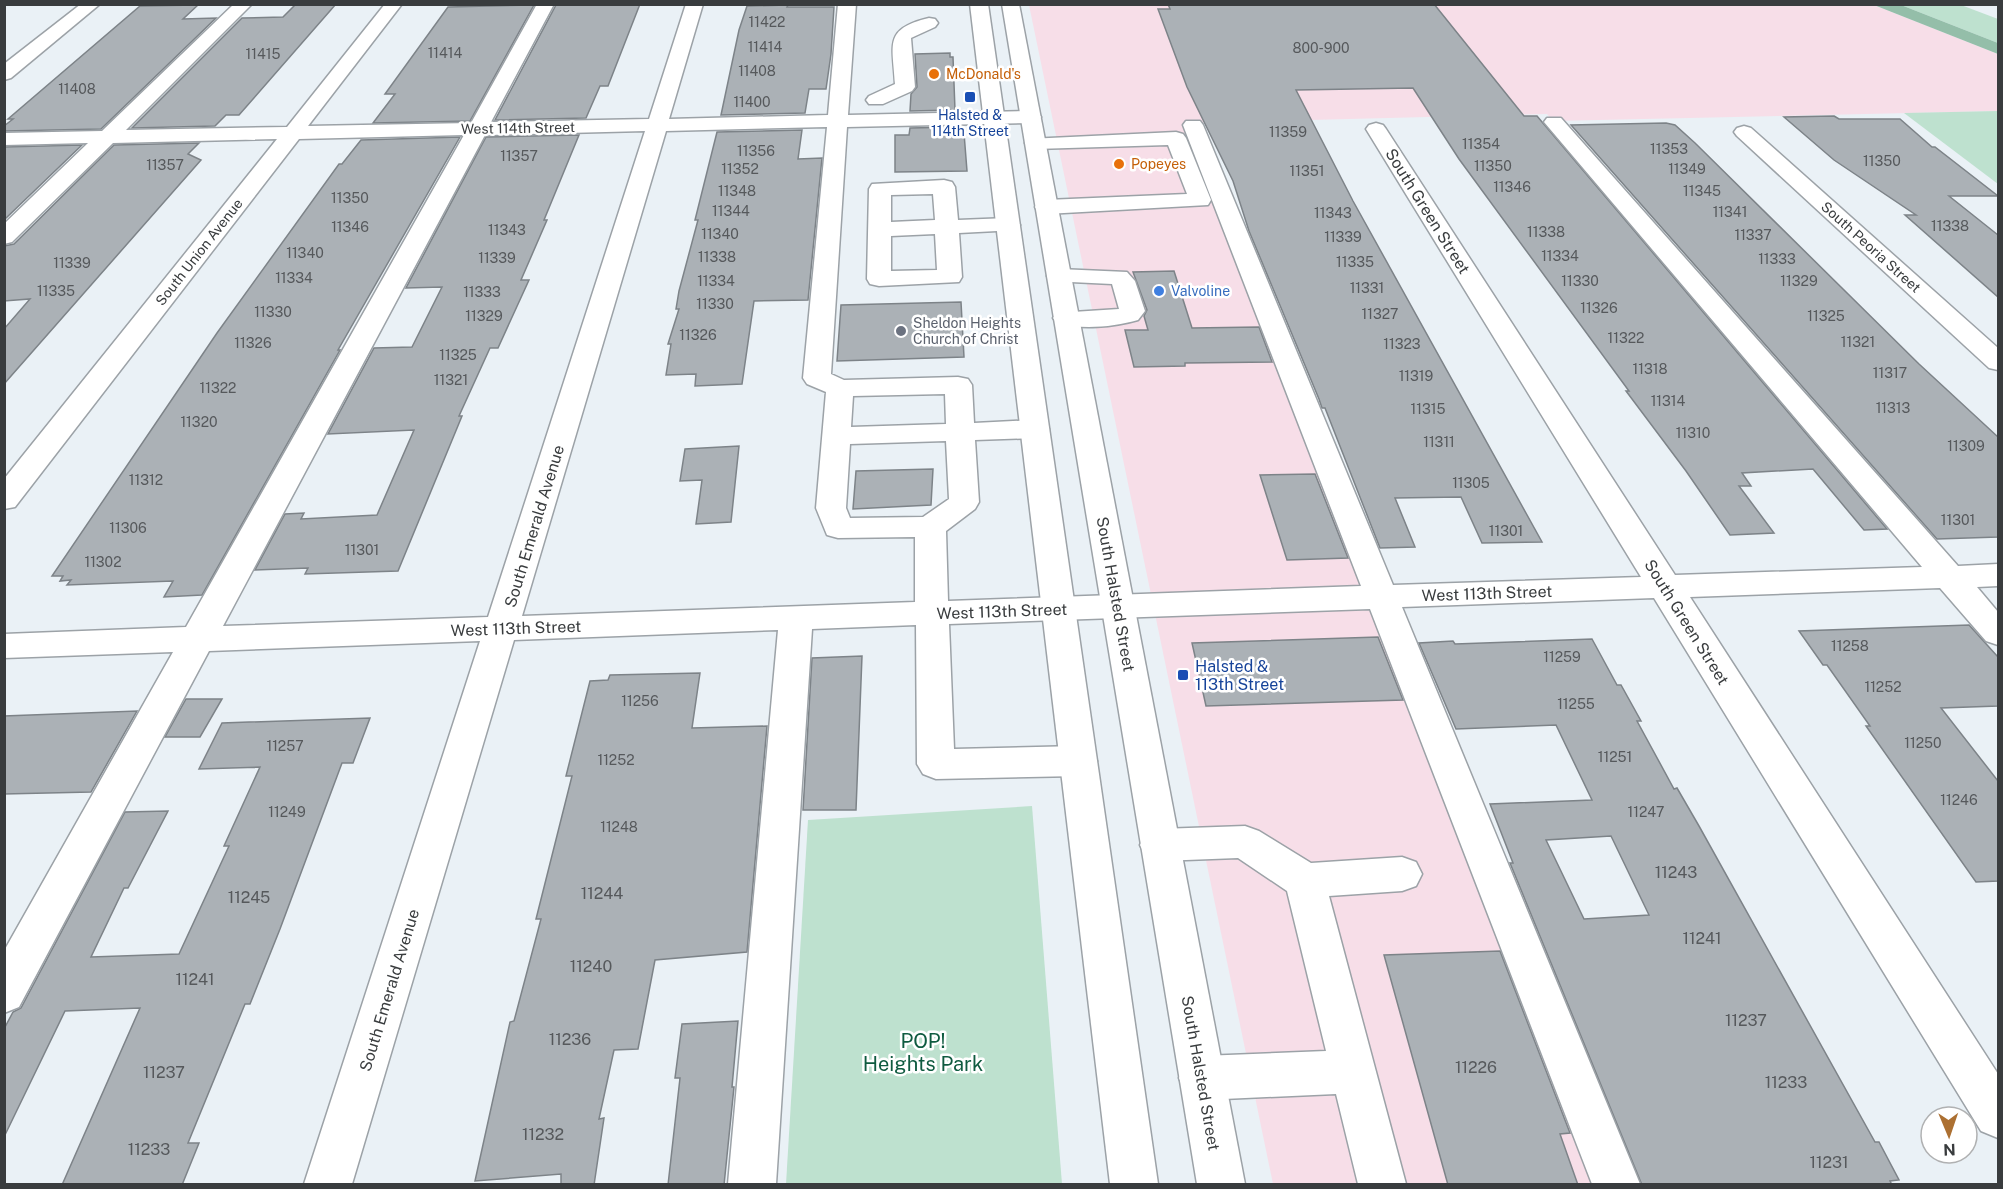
<svg xmlns="http://www.w3.org/2000/svg" width="2003" height="1189" font-family="'Public Sans',sans-serif">
  <style>
    .commercial { fill: #f7dee8 }
    .green { fill: #bee1cf }
    .forest { fill: #94bea9 }
    .building { fill: #abb1b6; stroke: #7d8388; stroke-width: 1.5; fill-rule: evenodd }
    .lines { fill: none; stroke-linecap: round; stroke-linejoin: round }
    .minor-casing { stroke: #9ca2a7; stroke-width: 3 }
    .major-casing { stroke: #9ca2a7; stroke-width: 3 }
    .minor { fill: #fff; fill-rule: evenodd }
    .major { fill: #fff; fill-rule: evenodd }
    .food-dot { fill: #e8710a; stroke: #fff; stroke-width: 2 }
    .transit-dot { fill: #1a4fb4; stroke: #fff; stroke-width: 2 }
    .shop-dot { fill: #3f7fe0; stroke: #fff; stroke-width: 2 }
    .worship-dot { fill: #6b7280; stroke: #fff; stroke-width: 2 }
    .labels { text-anchor: middle; stroke-width: 5; stroke-linejoin: round; paint-order: stroke }
    .number-label { font-size: 14px; fill: #56595c }
    .far-food-label { font-size: 14px; fill: #c56008; stroke: #fff; text-anchor: start }
    .far-transit-label { font-size: 14px; fill: #164399; stroke: #fff }
    .far-street-label { font-size: 14px; fill: #393c3e; stroke: #fff }
    .far-shop-label { font-size: 14px; fill: #366cbe; stroke: #fff; text-anchor: start }
    .far-worship-label { font-size: 14px; fill: #5b616d; stroke: #fff; text-anchor: start }
    .street-label { font-size: 16px; fill: #393c3e; stroke: #fff }
    .transit-label { font-size: 16px; fill: #164399; stroke: #fff; text-anchor: start }
    .near-number-label { font-size: 16px; fill: #56595c }
    .near-park-label { font-size: 20px; fill: #0f5b40; stroke: #fff }
  </style>
  <rect width="100%" height="100%" fill="#eaf1f6"/>
  <!-- commercial -->
  <path class="commercial" d="M1029,5h845l124,49v57l-445,10 -6,-7 -359,9 412,1061h-327z"/>
  <!-- green -->
  <g class="green">
    <path d="M1901,5h60l37,14v24z"/>
    <path d="M1998,111v73l-94,-71z"/>
    <path d="M1032,806l30,378h-276l22,-364z"/>
  </g>
  <!-- forest -->
  <path class="forest" d="M1874,5h27l97,38v11z"/>
  <!-- building -->
  <g class="building">
    <path d="M296,4h40l-97,111h-13l-11,11 -83,2 110,-110 41,-1z"/>
    <path d="M640,4l-32,82h-8l-14,32 -91,2 61,-115z"/>
    <path d="M1168,4h266l90,112h13l350,413 -23,1 -51,-61 -71,4 9,13h-12l35,47 -44,2 -44,-64 -60,-80h3l-170,-232 -46,-71 -117,2 57,111 189,341 -60,1 -21,-46 -66,1 20,49 -35,1 -55,-140h-3l-3,-9 -70,-168 -16,-50 -46,-94 -29,-78h12z"/>
    <path d="M198,5l-15,14 33,-1 -115,111 -97,2v-5l9,-7h-5l132,-113z"/>
    <path d="M534,5l-64,116 -97,2 22,-29h-10l63,-87z"/>
    <path d="M788,5l-1,2h47l-3,47 -5,35h-17l-4,24 -84,2 18,-85 8,-24z"/>
    <path d="M950,53v4h3l2,53 -45,1 1,-17 6,-7 -2,-33z"/>
    <path d="M1834,116l5,3h61l32,28h3l63,49h-49l49,39v62l-93,-82h11l-82,-55 -50,-43z"/>
    <path d="M1666,123l9,2 20,18 224,221 79,73v100l-61,2 -366,-414z"/>
    <path d="M956,127v7l8,-1 3,38 -72,1v-37h14l1,-7z"/>
    <path d="M802,130l-4,29 24,-1 -14,142 -54,1 -12,83 -47,2 1,-12 -30,1 5,-31h-3l11,-35h-3l3,-18 19,-71h-3l22,-88z"/>
    <path d="M579,135l-35,85h3l-26,60h8l-31,68h-8l-31,68h3l-64,155 -93,3 3,-6 -53,2 30,-56 19,-1 -3,6 76,-4 37,-85 -86,4 46,-86 38,-1 30,-60 -36,1 80,-151z"/>
    <path d="M460,137l-122,213h2l-138,245 -38,2 9,-16 -106,4 4,-5 -11,1 3,-5h-11l165,-243 122,-169h3l19,-24z"/>
    <path d="M199,143l-11,11 13,6 -197,224v-55l26,-30 -26,2v-55l10,-2 100,-99z"/>
    <path d="M82,145l-78,75v-73z"/>
    <path d="M1174,271l18,57 67,-1 13,35 -87,1v3l-51,1 -9,-37h23l-4,-14 3,-6 -14,-38z"/>
    <path d="M961,302l3,55 -127,4 4,-56z"/>
    <path d="M739,446l-8,76 -35,2 6,-44 -22,1 5,-32z"/>
    <path d="M933,469l-2,36 -78,4 3,-38z"/>
    <path d="M1315,474l33,84 -61,2 -27,-85z"/>
    <path d="M1969,625l29,32v49l-57,2 57,73v100l-22,1 -110,-156h4l-43,-61h-4l-24,-34z"/>
    <path d="M1378,637l25,63 -197,6 -14,-63z"/>
    <path d="M1592,639l25,46h4l20,36h-4l37,68 3,-1 22,38 176,316h4l20,38 -9,1 2,4h-250l-132,-322h3l-23,-59 102,-4 -36,-75 -100,4 -37,-86 34,-2 2,3zM1611,836l38,79 -65,4 -38,-79z"/>
    <path d="M862,656l-6,154h-53l9,-152z"/>
    <path d="M700,673l-8,55 75,-2 -20,226 -92,8 -17,89 -24,1 -15,69 5,-1 -10,67h-33v-11l-86,7 35,-159 4,-1 27,-102h-5l36,-143h-6l24,-95 18,-1 2,-5z"/>
    <path d="M186,699h36l-22,38h-35z"/>
    <path d="M137,711l-46,81 -87,2v-78z"/>
    <path d="M370,718l-17,45h-11l-62,166 -30,75h-5l-57,139h11l-17,42h-120l78,-177 -75,3 -61,126v-108l9,-17 8,-4 104,-196 43,-1 -40,77h-4l-33,69 88,-3 50,-108h-5l36,-79 -61,2 23,-46z"/>
    <path d="M1500,951l70,182 -10,1 18,51h-130l-64,-230z"/>
    <path d="M738,1021l-6,66h2l-10,98h-56l12,-107h-5l7,-54z"/>
  </g>
  <g class="lines">
    <!-- minor casing -->
    <g class="minor-casing">
      <g id="minor">
        <path d="M81,4h19l-89,74 -7,2v-16z"/>
        <path d="M234,4h18l-126,126 161,-3 98,-123h17l-94,122 163,-3 66,-119h17l-63,118 158,-3 37,-115h17l-34,115 159,-4 10,-111h18l-8,111 183,-4 7,2 3,4 -3,4 -7,2 -184,4 -16,247 13,6 114,-3 10,2 4,6 2,38 61,-3 10,3 4,6 -4,6 -10,3 -60,2 4,62 -4,7 -29,22 2,70 413,-15 -178,-461 3,-4h14l3,4 190,460 248,-8 -275,-448 3,-4 7,-2 7,2 3,4 289,446 247,-8 -378,-445 3,-4h14l397,448 40,-2v22l-21,1 21,25v33l-12,-4 -46,-53 -250,9 308,477v64l-17,-7 -327,-533 -252,9 238,577h-48l-222,-575 -421,15 5,125 124,-3 13,5 6,10 -6,10 -13,5 -142,3 -13,-5 -6,-10 -1,-139 -104,4 -36,555h-48l50,-554 -264,10 -162,544h-48l176,-543 -271,10 -190,356 -15,6v-62l169,-299 -169,6v-24l182,-7 278,-492 -165,4 -284,368 -11,2v-30l273,-340 -164,4 -101,99 -8,2v-20l84,-81 -84,2v-12l98,-2zM827,127l-24,251 4,6 19,8 -10,116 11,27 11,3 77,-1v65l-393,14 144,-485zM645,131l-157,486 -265,9 262,-491zM945,394l1,30 -95,3 2,-31zM946,441l3,58 -26,18 -73,1 -4,-10 4,-64z"/>
        <path d="M929,18l6,1 3,4 -3,4 -24,11 4,49 -3,4 -29,13h-14l-3,-4 3,-4 26,-12c-2,-40 -12,-55 34,-66z"/>
        <path d="M1744,126l7,2 247,220v22l-9,-2 -252,-232 -3,-4 3,-4z"/>
        <path d="M1176,132l7,2 3,4 25,62 -3,5 -162,9 -8,-2 -3,-5 3,-5 8,-2 141,-6 -19,-49 -133,4 -7,-2 -3,-4 3,-4z"/>
        <path d="M944,180l8,2 3,5 3,33 50,-2 8,2 4,5 -4,5 -57,3 3,44 -3,5 -80,4 -9,-2 -3,-5 2,-90 3,-5zM933,194l2,26 -44,2v-27zM935,234l2,36 -46,1v-35z"/>
        <path d="M1059,269l68,3 8,9 10,30 -7,9c-24,7 -57,10 -81,3l-4,-5 4,-5 62,-4 -7,-25 -62,-3 -3,-5 3,-5z"/>
        <path d="M1245,826l14,5 52,32 91,-6 14,5 6,12 -6,12 -14,5 -73,5 77,288h-48l-22,-90 -134,6 -16,-7 -7,-15 7,-15 16,-7 124,-5 -39,-160 -49,-33 -78,3 -14,-4 -6,-12 6,-12 14,-4z"/>
      </g>
    </g>
    <!-- major casing -->
    <g class="major-casing">
      <g id="major">
        <path d="M970,4h18l170,1180h-48z"/>
        <path d="M1002,4h17l226,1180h-48z"/>
      </g>
    </g>
    <!-- minor -->
    <use href="#minor" class="minor"/>
    <!-- major -->
    <use href="#major" class="major"/>
  </g>
  <!-- markers -->
  <g class="food-dot">
    <circle cx="934" cy="74" r="6"/>
    <circle cx="1119" cy="164" r="6"/>
  </g>
  <g class="transit-dot">
    <rect x="964" y="91" width="12" height="12" rx="3"/>
    <rect x="1177" y="669" width="12" height="12" rx="3"/>
  </g>
  <circle class="shop-dot" cx="1159" cy="291" r="6"/>
  <circle class="worship-dot" cx="901" cy="331" r="6"/>
  <g class="labels">
    <!-- number labels -->
    <g class="number-label">
      <text x="767" y="27">11422</text>
      <text x="765" y="52">11414</text>
      <text x="1321" y="53">800-900</text>
      <text x="445" y="58">11414</text>
      <text x="263" y="59">11415</text>
      <text x="757" y="76">11408</text>
      <text x="77" y="94">11408</text>
      <text x="752" y="107">11400</text>
      <text x="1288" y="137">11359</text>
      <text x="1481" y="149">11354</text>
      <text x="1669" y="154">11353</text>
      <text x="756" y="156">11356</text>
      <text x="519" y="161">11357</text>
      <text x="1882" y="166">11350</text>
      <text x="165" y="170">11357</text>
      <text x="1493" y="171">11350</text>
      <text x="740" y="174">11352</text>
      <text x="1687" y="174">11349</text>
      <text x="1307" y="176">11351</text>
      <text x="1512" y="192">11346</text>
      <text x="737" y="196">11348</text>
      <text x="1702" y="196">11345</text>
      <text x="350" y="203">11350</text>
      <text x="731" y="216">11344</text>
      <text x="1730" y="217">11341</text>
      <text x="1333" y="218">11343</text>
      <text x="1950" y="231">11338</text>
      <text x="350" y="232">11346</text>
      <text x="507" y="235">11343</text>
      <text x="1546" y="237">11338</text>
      <text x="720" y="239">11340</text>
      <text x="1753" y="240">11337</text>
      <text x="1343" y="242">11339</text>
      <text x="305" y="258">11340</text>
      <text x="1560" y="261">11334</text>
      <text x="717" y="262">11338</text>
      <text x="497" y="263">11339</text>
      <text x="1777" y="264">11333</text>
      <text x="1355" y="267">11335</text>
      <text x="72" y="268">11339</text>
      <text x="294" y="283">11334</text>
      <text x="716" y="286">11334</text>
      <text x="1580" y="286">11330</text>
      <text x="1799" y="286">11329</text>
      <text x="1367" y="293">11331</text>
      <text x="56" y="296">11335</text>
      <text x="482" y="297">11333</text>
      <text x="715" y="309">11330</text>
      <text x="1599" y="313">11326</text>
      <text x="273" y="317">11330</text>
      <text x="1380" y="319">11327</text>
      <text x="484" y="321">11329</text>
      <text x="1826" y="321">11325</text>
      <text x="698" y="340">11326</text>
      <text x="1626" y="343">11322</text>
      <text x="1858" y="347">11321</text>
      <text x="253" y="348">11326</text>
      <text x="1402" y="349">11323</text>
      <text x="458" y="360">11325</text>
      <text x="1650" y="374">11318</text>
      <text x="1890" y="378">11317</text>
      <text x="1416" y="381">11319</text>
      <text x="451" y="385">11321</text>
      <text x="218" y="393">11322</text>
      <text x="1668" y="406">11314</text>
      <text x="1893" y="413">11313</text>
      <text x="1428" y="414">11315</text>
      <text x="199" y="427">11320</text>
      <text x="1693" y="438">11310</text>
      <text x="1439" y="447">11311</text>
      <text x="1966" y="451">11309</text>
      <text x="146" y="485">11312</text>
      <text x="1471" y="488">11305</text>
      <text x="1958" y="525">11301</text>
      <text x="128" y="533">11306</text>
      <text x="1506" y="536">11301</text>
      <text x="362" y="555">11301</text>
      <text x="103" y="567">11302</text>
      <text x="1850" y="651">11258</text>
      <text x="1562" y="662">11259</text>
      <text x="1883" y="692">11252</text>
      <text x="640" y="706">11256</text>
      <text x="1576" y="709">11255</text>
      <text x="1923" y="748">11250</text>
      <text x="285" y="751">11257</text>
      <text x="1615" y="762">11251</text>
      <text x="616" y="765">11252</text>
      <text x="1959" y="805">11246</text>
      <text x="287" y="817">11249</text>
      <text x="1646" y="817">11247</text>
      <text x="619" y="832">11248</text>
    </g>
    <!-- far-food labels -->
    <g class="far-food-label">
      <text x="946" y="79">McDonald's</text>
      <text x="1131" y="169">Popeyes</text>
    </g>
    <!-- far-transit labels -->
    <g class="far-transit-label">
      <text x="970" y="120">Halsted &amp;<tspan x="970" dy="16">114th Street</tspan></text>
    </g>
    <!-- far-street labels -->
    <g class="far-street-label">
      <text transform="translate(518 128) rotate(-1)" y="5">West 114th Street</text>
      <text transform="translate(1871 247) rotate(42)" y="5">South Peoria Street</text>
      <text transform="translate(199 252) rotate(-52)" y="5">South Union Avenue</text>
    </g>
    <!-- far-shop labels -->
    <g class="far-shop-label">
      <text x="1171" y="296">Valvoline</text>
    </g>
    <!-- far-worship labels -->
    <g class="far-worship-label">
      <text x="913" y="328">Sheldon Heights<tspan x="913" dy="16">Church of Christ</tspan></text>
    </g>
    <!-- street labels -->
    <g class="street-label">
      <text transform="translate(1428 211) rotate(58)" y="6">South Green Street</text>
      <text transform="translate(534 526) rotate(-73)" y="6">South Emerald Avenue</text>
      <text transform="translate(1487 593) rotate(-2)" y="6">West 113th Street</text>
      <text transform="translate(1116 594) rotate(80)" y="6">South Halsted Street</text>
      <text transform="translate(1002 611) rotate(-2)" y="6">West 113th Street</text>
      <text transform="translate(1687 622) rotate(58)" y="6">South Green Street</text>
      <text transform="translate(516 628) rotate(-2)" y="6">West 113th Street</text>
      <text transform="translate(389 990) rotate(-73)" y="6">South Emerald Avenue</text>
      <text transform="translate(1201 1073) rotate(80)" y="6">South Halsted Street</text>
    </g>
    <!-- transit labels -->
    <g class="transit-label">
      <text x="1195" y="672">Halsted &amp;<tspan x="1195" dy="18">113th Street</tspan></text>
    </g>
    <!-- near-number labels -->
    <g class="near-number-label">
      <text x="1676" y="878">11243</text>
      <text x="602" y="899">11244</text>
      <text x="249" y="903">11245</text>
      <text x="1702" y="944">11241</text>
      <text x="591" y="972">11240</text>
      <text x="195" y="985">11241</text>
      <text x="1746" y="1026">11237</text>
      <text x="570" y="1045">11236</text>
      <text x="1476" y="1073">11226</text>
      <text x="164" y="1078">11237</text>
      <text x="1786" y="1088">11233</text>
      <text x="543" y="1140">11232</text>
      <text x="149" y="1155">11233</text>
      <text x="1829" y="1168">11231</text>
    </g>
    <!-- near-park labels -->
    <g class="near-park-label">
      <text x="923" y="1048">POP!<tspan x="923" dy="23">Heights Park</tspan></text>
    </g>
  </g>
  <!-- border -->
  <rect width="2003" height="1189" fill="none" stroke="#393c3e" stroke-width="12"/>
  <!-- north arrow -->
  <g transform="translate(1949 1135) rotate(178)"><circle r="28" fill="#ffffff" stroke="#b0b1b2" stroke-width="1.5"/>
  <path d="M0-4.5L10 22L0 15L-10 22Z" fill="#ac7032"/>
  <text y="-9" font-size="16" font-weight="bold" text-anchor="middle" fill="#393c3e">N</text>
  </g>
</svg>
